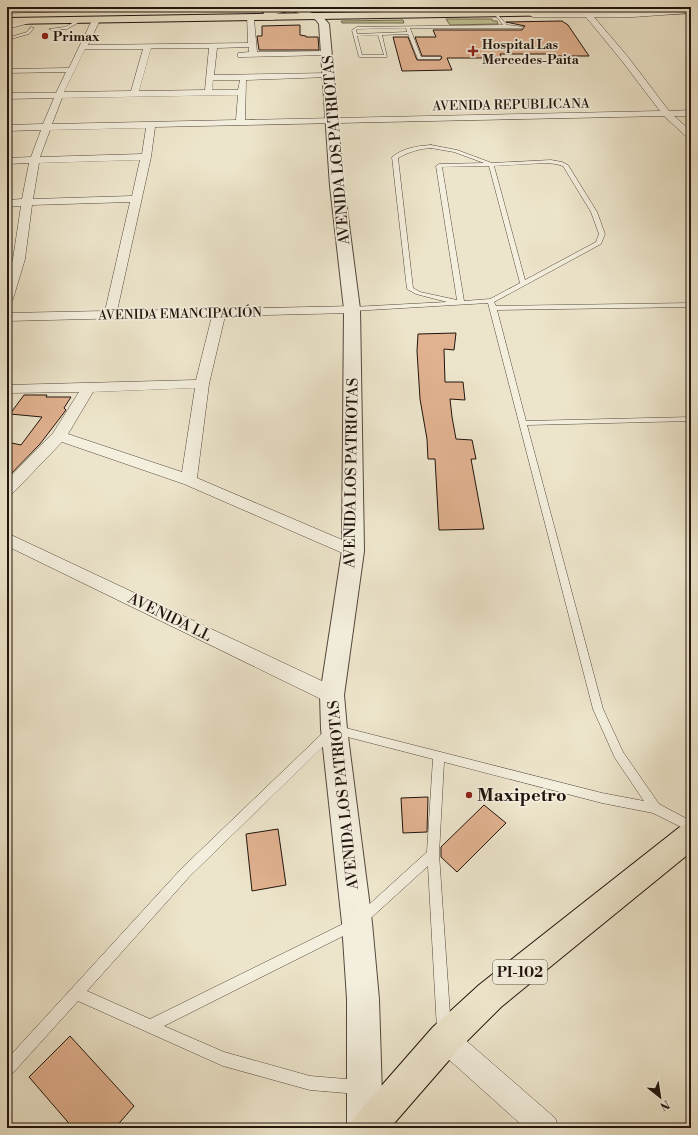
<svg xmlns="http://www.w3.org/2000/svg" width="698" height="1135" font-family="'Libre Bodoni',serif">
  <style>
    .green { fill: #c0c292; stroke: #706b50 }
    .building { fill: #e1b290; stroke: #21140e }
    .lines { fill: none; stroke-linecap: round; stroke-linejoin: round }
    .service-casing { stroke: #54483d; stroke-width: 1 }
    .minor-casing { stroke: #54483d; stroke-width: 1 }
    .tertiary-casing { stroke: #54483d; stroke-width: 2 }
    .primary-casing { stroke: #21140e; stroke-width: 2 }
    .trunk-casing { stroke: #21140e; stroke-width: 2 }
    .service { fill: #f3eedd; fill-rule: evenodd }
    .minor { fill: #f3eedd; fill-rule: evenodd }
    .tertiary { fill: #f3eedd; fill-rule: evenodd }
    .primary { fill: #ede5cb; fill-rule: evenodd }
    .trunk { fill: #ede5cb; fill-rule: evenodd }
    .poi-dot { fill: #8f2418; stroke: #f3eedd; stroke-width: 1.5 }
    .labels { text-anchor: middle; stroke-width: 3.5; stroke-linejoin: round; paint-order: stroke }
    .far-poi-label { font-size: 13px; font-weight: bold; fill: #21140e; stroke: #f3eedd; text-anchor: start }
    .far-street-label { font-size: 13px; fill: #21140e; stroke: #f3eedd }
    .shield { fill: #f3eedd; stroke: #60554c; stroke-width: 1 }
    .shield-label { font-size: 14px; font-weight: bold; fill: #21140e }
    .street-label { font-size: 15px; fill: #21140e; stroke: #f3eedd }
    .near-poi-label { font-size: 18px; font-weight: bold; fill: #21140e; stroke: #f3eedd; text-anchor: start }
  </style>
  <rect width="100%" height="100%" fill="#ede5cb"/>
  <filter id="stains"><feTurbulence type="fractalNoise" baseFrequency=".005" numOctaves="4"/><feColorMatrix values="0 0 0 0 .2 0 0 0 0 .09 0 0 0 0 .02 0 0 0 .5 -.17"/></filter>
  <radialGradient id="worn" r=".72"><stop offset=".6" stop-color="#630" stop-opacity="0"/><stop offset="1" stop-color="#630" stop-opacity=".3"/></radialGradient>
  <!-- green -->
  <g class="green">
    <path d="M446,19h46l1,2h4l1,3 -48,1z"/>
    <path d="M403,20l1,3h-62l-1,-2z"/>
  </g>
  <!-- building -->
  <g class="building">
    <path d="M562,21l6,4 21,31h-34l-1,-2h-54l2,4h-55l5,12 -50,1 -9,-34h15l9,23h23l2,-2 -1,-2h-19l-7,-19h21l-3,-7h89l3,-4 -19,-4z"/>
    <path d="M300,25v10l6,1v1h12l1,13h-60l-2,-14h5v-10z"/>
    <path d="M456,333l-2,17 -10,-1 1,33h18l2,18 -15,-1 2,18 4,22 16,1 4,19h-5l13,70 -45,1 -4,-71h-7l-1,-20 -7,-40 -3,-48 1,-17z"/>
    <path d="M24,395h23l-1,2h25l-7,11 2,2 -26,34 -33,34v-36l14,3 21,-28 -32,-3z"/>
    <path d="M428,797l-1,35 -24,1 -2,-35z"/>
    <path d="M484,805l22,18 -49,49 -16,-15v-10z"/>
    <path d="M278,829l8,56 -34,6 -6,-57z"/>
    <path d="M70,1036l64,70 -19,22h-42l-44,-51z"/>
  </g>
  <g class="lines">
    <!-- service casing -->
    <g class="service-casing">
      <g id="service">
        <path d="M498,15l9,10 17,2 -2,1h-112l11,29h20l-1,2h-22l-10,-25 -26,1 5,22h-28l-7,-27 5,-3 146,-2 -7,-9zM406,28l1,4 -50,2 -1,-4 2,-1zM378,35l6,20h-22l-5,-19z"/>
        <path d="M80,19l3,1 -16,9 -16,1 -2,-1 16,-2z"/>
        <path d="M31,27l3,1 -5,6 -22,6v-2l20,-6z"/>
        <path d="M431,145l26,5 35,13 59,-3 11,2 6,3 29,47 8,22 -4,10 -107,58 2,4 195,-3v4l-194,3 29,111 165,-4v4l-164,4 76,284 20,43 36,52 32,17v11l-38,-19 -51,-10 -158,-41 -5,92 12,175 -2,5 -5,2 -5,-2 -2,-5 -9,-163 -67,61 -197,99 60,26 86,24 48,4 5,2 2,5 -2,5 -5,2 -48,-4 -87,-24 -145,-65 -66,73 -5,2v-17l175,-191 148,-142 4,-1 268,68 42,8 -29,-43 -22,-49 -105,-406 -136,8 -3,-2 3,-2 95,-5 -31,-8 -9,-5 -15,-132c11,-9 25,-11 39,-12zM431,148l23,4 30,11 -45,1 -3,2 21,134 -37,-8 -7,-4 -15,-130c11,-6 20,-9 33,-10zM546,163l10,1 7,2 28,46 8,22 -3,8 -71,38 -31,-114zM482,166h7l31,117 -30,16 -26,2 -22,-134zM336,734l97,25 -6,93 -74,67 -203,100 -63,-28 103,-115z"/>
      </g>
    </g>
    <!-- minor casing -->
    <g class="minor-casing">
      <g id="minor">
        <path d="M76,7h78l-3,2 -144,4v-4z"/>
        <path d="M584,8l6,5h43l58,-4v4l-58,4h-39l34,40 41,54 22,-1v6h-17l17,15v8l-3,-1 -24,-22 -509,11 -4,30 -34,154 239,-5 2,3 -2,3 -4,1 -127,3 -16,68 -12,94 162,69 2,4 -2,4 -6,2 -6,-2 -163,-71 -122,-42 -49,51 -6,1v-14l46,-47 26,-41 -72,1v-8l189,-5 16,-64 -205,5v-8l98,-2 25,-109 -98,3 -7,54 -12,40 -2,3 -4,1v-24l6,-20 8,-53h-14v-6l15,-1 7,-36 -22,1v-6l24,-1 10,-27 -34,1v-6l36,-1 11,-26 -47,1v-6h49l10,-21 -59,1v-4l62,-1 23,-48 4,-2 4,2 -12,25 160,-2 -1,-28 23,1 4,2 -1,2 -19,-1 3,33 70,-1 4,2 -4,2 -86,2h-3v-4l11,-1v-5l-32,1 -3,27 115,-2 4,2 -4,2 -83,3 -1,40 415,-9 -38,-50 -36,-44h-53l-4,-2 4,-2h50l-2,-3zM151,48h58l-4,42 -66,1zM85,49h58l-12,42 -67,1zM213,80h27l-2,10h-26zM238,95l-2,25 -184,4 10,-26zM146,128l-4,26 -102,3 10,-27zM140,160l-8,36 -99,3 6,-36zM195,388l-13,84 -114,-38 25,-42z"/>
        <path d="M27,19l4,2 -1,2 -23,6v-4z"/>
        <path d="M7,533l332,156 3,6 -3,6 -7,2 -7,-2 -318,-155z"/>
        <path d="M445,1026l9,4 101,88 4,10h-34l-89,-80 -4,-9 4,-9z"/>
      </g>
    </g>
    <!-- tertiary casing -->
    <g class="tertiary-casing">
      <path id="tertiary" d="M313,13l9,3 7,8 15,162 16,123 4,242 -20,144 3,34 25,194 7,76 4,129h-36v-129l-5,-76 -21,-194 -1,-34 22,-144 2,-242 -14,-123 -11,-162 -3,-4 -8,-4z"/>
    </g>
    <!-- primary casing -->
    <g class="primary-casing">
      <g id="primary">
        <path d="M281,7h19l18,9 -5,3 -22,-9 -23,6 -5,-3 2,-2z"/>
        <path d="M691,822v30l-190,155 -44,44 -67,77h-41l6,-12 78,-89 46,-42 202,-159z"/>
      </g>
    </g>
    <!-- trunk casing -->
    <g class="trunk-casing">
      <path id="trunk" d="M691,7v6l-684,11v-6z"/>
    </g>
    <!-- service -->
    <use href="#service" class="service"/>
    <!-- minor -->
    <use href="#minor" class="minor"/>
    <!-- tertiary -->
    <use href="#tertiary" class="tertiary"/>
    <!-- primary -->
    <use href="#primary" class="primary"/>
    <!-- trunk -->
    <use href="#trunk" class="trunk"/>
  </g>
  <!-- markers -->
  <g class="poi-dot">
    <circle cx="45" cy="36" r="4"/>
    <path d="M471 45h4v4h4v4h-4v4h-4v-4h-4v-4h4z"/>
    <circle cx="469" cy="795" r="4"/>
  </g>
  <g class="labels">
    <!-- far-poi labels -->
    <g class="far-poi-label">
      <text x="53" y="41">Primax</text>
      <text x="482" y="49">Hospital Las<tspan x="482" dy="15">Mercedes-Paita</tspan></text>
    </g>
    <!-- far-street labels -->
    <g class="far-street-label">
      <text transform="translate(511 104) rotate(-1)" y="5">AVENIDA REPUBLICANA</text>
      <text transform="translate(180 313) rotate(-1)" y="5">AVENIDA EMANCIPACIÓN</text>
    </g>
    <!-- shield labels -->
    <rect class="shield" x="493" y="960" width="54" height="24" rx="3"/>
    <g class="shield-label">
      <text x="520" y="977">PI-102</text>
    </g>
    <!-- street labels -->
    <g class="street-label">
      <text transform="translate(336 150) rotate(-95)" y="5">AVENIDA LOS PATRIOTAS</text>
      <text transform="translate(351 473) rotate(-89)" y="5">AVENIDA LOS PATRIOTAS</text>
      <text transform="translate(170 617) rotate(26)" y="5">AVENIDA LL</text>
      <text transform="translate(343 795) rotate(-96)" y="5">AVENIDA LOS PATRIOTAS</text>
    </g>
    <!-- near-poi labels -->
    <g class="near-poi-label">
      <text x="477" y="801">Maxipetro</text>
    </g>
  </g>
  <!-- margin -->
  <rect width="698" height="1135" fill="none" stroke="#ede5cb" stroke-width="24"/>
  <rect x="8" y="8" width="682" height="1119" fill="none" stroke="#21140e" stroke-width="2"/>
  <rect x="12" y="12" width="674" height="1111" fill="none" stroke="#21140e"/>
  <!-- north arrow -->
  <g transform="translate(660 1097) rotate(150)" stroke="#f3eedd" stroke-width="3" paint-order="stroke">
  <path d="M0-3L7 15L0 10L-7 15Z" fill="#21140e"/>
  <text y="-6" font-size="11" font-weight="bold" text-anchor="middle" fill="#21140e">N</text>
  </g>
  <rect width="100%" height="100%" filter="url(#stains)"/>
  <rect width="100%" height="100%" fill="url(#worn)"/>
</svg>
